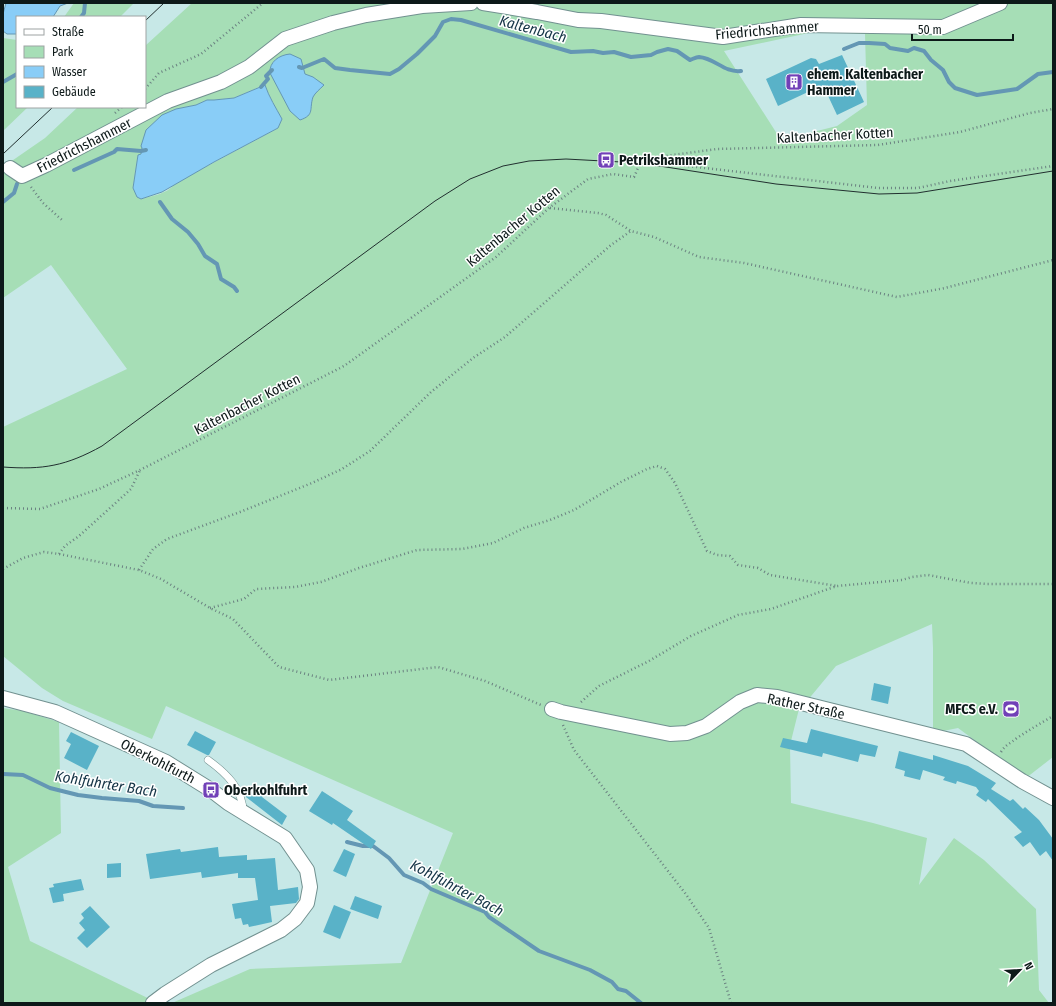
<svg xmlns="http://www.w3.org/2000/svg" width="1056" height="1006" font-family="'Fira Sans Condensed',sans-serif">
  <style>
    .green { fill: #a6deb6; fill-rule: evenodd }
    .water { fill: #89cdf7; stroke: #6497b4 }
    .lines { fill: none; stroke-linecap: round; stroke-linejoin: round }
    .stream { stroke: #6497b4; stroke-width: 4 }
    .building { fill: #59b2c8 }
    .lane-casing { stroke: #729190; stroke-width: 8 }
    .street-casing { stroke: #729190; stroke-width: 16 }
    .path { stroke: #6b8281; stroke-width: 2.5; stroke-dasharray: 1 3; stroke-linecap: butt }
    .lane { stroke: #fff; stroke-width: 7 }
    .street { stroke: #fff; stroke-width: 14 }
    .tram { stroke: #212f2f; stroke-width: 1 }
    .labels { text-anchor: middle; stroke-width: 3; stroke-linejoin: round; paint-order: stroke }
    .street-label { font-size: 14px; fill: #0d1919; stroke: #fff }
    .poi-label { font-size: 14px; font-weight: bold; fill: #0d1919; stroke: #fff; text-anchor: start }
    .water-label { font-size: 15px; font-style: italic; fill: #163547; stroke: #fff }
  </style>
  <rect width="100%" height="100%" fill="#c7e8e7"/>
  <!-- green -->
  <g class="green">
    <path d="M74,3h60l-14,14h-56z"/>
    <path d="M192,3h861v754l-27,21 -68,-50 -25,5v-85l-1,-24 -96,42 -29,35 -7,4 -10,40 1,58 82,20 54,15 -8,47 35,-47 30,22 52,49 3,81 10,13h-877l78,-34 151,-6 52,-130 -287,-127 -14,33 -89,-38 -21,-13 -39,-32v-229l124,-58 -76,-104 -48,33v-131l42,-29 33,-31h67v-61zM818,31l47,3 2,71 -30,21 -56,14 -57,-89zM264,85c6,11 11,23 18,34l-4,9 -104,56c-6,10 -23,12 -33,15l-8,-11 5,-33h3l1,-7 34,-39 20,-4 11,-5h7l20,-2z"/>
    <path d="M3,38l14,2v67h11l-25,24z"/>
    <path d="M3,708l20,3 36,11 2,111 -53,34 22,74 128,62h-155z"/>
  </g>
  <!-- water -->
  <g class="water">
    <path d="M6,3h62l-8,3 -7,11h-36v17h-10l-4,-3v-17z"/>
    <path d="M290,54l11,5 4,15 8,3 11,8c-4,4 -9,8 -11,12 -4,12 2,18 -13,23l-10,-9 -20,-38c-1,-11 9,-18 20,-19z"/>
    <path d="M265,85c4,12 11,23 17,34l-4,9 -64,34 -52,30 -21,7 -4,-2 -4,-9 5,-33 3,-1 1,-6 -1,-2 5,-16 16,-15 14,-6 20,-4 11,-5h7l20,-2z"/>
  </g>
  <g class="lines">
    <!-- stream -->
    <g class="stream">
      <path d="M81,17l3,-4 1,-10"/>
      <path d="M844,49l15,-6h10l16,1 5,4 18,3 6,-3 10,3 7,9 12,10 6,12 6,6 22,7 40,-6 21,-15 15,-2"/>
      <path d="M299,67l3,1 22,-9 11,9 15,2 40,4 9,-5 18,-15 18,-18 8,-14 8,-3 10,1 110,32 22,-1 10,2 11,-1 17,5 20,-2 6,-3 11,-3 9,2 13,9c3,-1 6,-3 9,-3 16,1 25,16 42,14"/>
      <path d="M3,82l14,-8"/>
      <path d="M261,87l7,-8 -2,-3 6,-6"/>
      <path d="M74,170l40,-18 3,-3 24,2 5,-1"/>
      <path d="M3,202l11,-9 3,-9"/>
      <path d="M160,202l12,17 16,13 10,12 7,12 12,8 4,15 13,8 3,4"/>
      <path d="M3,774l20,1 27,13 28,7 24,3 37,3 14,5 30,2"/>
      <path d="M347,842l16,4h10l16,12 15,17 19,8 8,6 54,23 4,5 50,34 51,19 22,12 6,7 8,2 15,12"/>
    </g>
  </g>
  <!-- building -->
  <g class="building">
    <path d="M842,55l22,47 -27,13 -14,-30 -45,21 -12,-27 45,-21 5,1 3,5z"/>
    <path d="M874,683l17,4 -3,17 -17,-4z"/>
    <path d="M811,729l67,17 -3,11 -15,-3 -2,8 -35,-9 -1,4 -42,-10 3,-9 24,5z"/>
    <path d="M195,731l21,11 -7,13h-2l-20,-10z"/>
    <path d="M71,732l28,14 -12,24 -23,-12 7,-14 -5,-3z"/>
    <path d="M899,751l34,9v-5l35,11 28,17 -5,6 19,12 3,-2 10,10 2,-2 14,13 14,19v22l-7,-10 -6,5 -10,-14 -7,5 -9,-10 8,-5 -34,-33 -2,3 -10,-7 3,-4 -3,-4 -19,-6 -1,3 -13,-4 2,-3 -22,-7 -3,10 -16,-4 1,-5 -10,-3z"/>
    <path d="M253,787l10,8 -1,2 25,19 -5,9 -36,-28z"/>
    <path d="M322,791l31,20 -6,9 29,21 -5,8 -38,-26 -1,2 -23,-14z"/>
    <path d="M218,847l1,10 28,-2v5l28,-2 3,32 20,-3 1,12 -3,4 -26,3 2,16 -23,5 -1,-3 -5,1 -2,-7 -6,1 -3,-15 26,-4 -3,-22h-17v-5l-36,5 -1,-6 -51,7 -4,-25 34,-5 1,3z"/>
    <path d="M344,849l11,5 -9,23 -13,-6z"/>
    <path d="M121,863v14l-14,1v-14z"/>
    <path d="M81,879l3,11 -21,4 1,7 -11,2 -4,-15 5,-1 -1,-3z"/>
    <path d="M355,896l27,10 -4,13 -28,-10z"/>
    <path d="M334,905l17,7 -11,27 -17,-7z"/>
    <path d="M90,906l20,21 -23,21 -10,-10 8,-8 -6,-7 5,-5 -3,-4z"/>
  </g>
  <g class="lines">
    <!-- lane casing -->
    <g class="lane-casing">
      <path id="lane" d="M208,760c18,13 35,29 35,52"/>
    </g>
    <!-- street casing -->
    <g class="street-casing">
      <g id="street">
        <path d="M483,3l54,9 41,8 23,1 122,16 78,-12 142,2 57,-24"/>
        <path d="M10,168l12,8 24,-11 122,-64 53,-19 28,-15 36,-28 48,-16 33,-8 56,-9 49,-3"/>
        <path d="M3,698l52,14 111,50 45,28 17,13 57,35 22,32 3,17 -3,16 -12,16 -14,11 -70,35 -46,29 -12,9"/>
        <path d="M552,709l9,3 109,22 17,-1 19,-7 34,-24 17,-7 20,2 189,47 56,37 31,17"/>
      </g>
    </g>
    <!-- path -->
    <g class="path">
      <path d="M145,89l14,-16 42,-19 62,-51"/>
      <path d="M115,113l7,-6"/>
      <path d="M645,159l8,3 225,26h40l32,-7 103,-15"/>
      <path d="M31,187l12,16 19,17"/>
      <path d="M550,208l48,5 8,2 25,16"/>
      <path d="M3,508l37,1 59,-20 41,-19 204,-104 152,-109 53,-49 39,-29 25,-5 21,3c3,-6 5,-13 9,-18l74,-10 161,-4 82,-13 70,-19 23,-4"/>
      <path d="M59,554l6,-8 14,-10 52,-47 9,-19"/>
      <path d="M3,569l20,-11 21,-6 15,2 80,16 22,9 49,29 23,11 46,48 50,13 109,-13 47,14 56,24"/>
      <path d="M139,570l14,-21 14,-10 73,-27 72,-29 30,-14 28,-18 61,-59 42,-34 32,-21 106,-92 20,-14 23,6 45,20 45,6 153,34 48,-9 108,-28"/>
      <path d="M210,608l34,-9 12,-10 39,-2 26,-5 38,-14 58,-18 45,-1 31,-6 31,-15 26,-8 24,-10 47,-28 26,-13 10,-3 8,3 10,14 32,68 10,4 13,1 8,9 20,3 12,7 67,11"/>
      <path d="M581,702l18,-16 50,-25 42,-25 47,-21 33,-6 66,-23 65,-6 10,-3 16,-2 43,8 16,1h66"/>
      <path d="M563,725l11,25 111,143 24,35 22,75"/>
      <path d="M1001,752c5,-8 9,-8 16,-14 12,-8 24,-15 36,-22"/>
    </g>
    <!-- lane -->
    <use href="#lane" class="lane"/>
    <!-- street -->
    <use href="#street" class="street"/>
    <!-- tram -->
    <g class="tram">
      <path d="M145,21l19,-18"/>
      <path d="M3,154l50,-47"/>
      <path d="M3,467c40,3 63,-1 99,-21l333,-245 35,-22 33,-13 26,-5 37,-2 74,4 136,21 103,10 38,-1 136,-22"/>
    </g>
  </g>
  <!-- icons -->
  <defs>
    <g id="building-square" transform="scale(0.9)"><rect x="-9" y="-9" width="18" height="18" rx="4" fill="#7140b7" stroke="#fff"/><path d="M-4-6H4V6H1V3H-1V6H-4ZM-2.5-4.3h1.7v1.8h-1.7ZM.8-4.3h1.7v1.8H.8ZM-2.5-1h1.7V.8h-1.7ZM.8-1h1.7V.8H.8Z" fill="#fff"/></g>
    <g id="bus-square" transform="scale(0.9)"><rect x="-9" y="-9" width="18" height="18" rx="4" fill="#7140b7" stroke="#fff"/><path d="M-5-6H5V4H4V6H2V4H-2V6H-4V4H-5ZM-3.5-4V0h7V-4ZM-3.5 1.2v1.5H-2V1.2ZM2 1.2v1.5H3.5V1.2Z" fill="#fff"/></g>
    <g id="stadium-square" transform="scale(0.9)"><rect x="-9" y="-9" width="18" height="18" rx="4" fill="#7140b7" stroke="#fff"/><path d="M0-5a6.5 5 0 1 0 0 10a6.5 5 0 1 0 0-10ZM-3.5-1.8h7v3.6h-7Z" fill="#fff"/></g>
  </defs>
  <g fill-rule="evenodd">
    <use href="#building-square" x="794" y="82"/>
    <use href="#bus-square" x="606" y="160"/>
    <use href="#stadium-square" x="1011" y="709"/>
    <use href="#bus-square" x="211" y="790"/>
  </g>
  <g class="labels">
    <!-- street labels -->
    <g class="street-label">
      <text transform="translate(767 30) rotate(-5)" y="5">Friedrichshammer</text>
      <text transform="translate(835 135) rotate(-3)" y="5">Kaltenbacher Kotten</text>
      <text transform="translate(84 145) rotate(-27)" y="5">Friedrichshammer</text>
      <text transform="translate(513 226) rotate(-40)" y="5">Kaltenbacher Kotten</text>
      <text transform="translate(247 404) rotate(-27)" y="5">Kaltenbacher Kotten</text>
      <text transform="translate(806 706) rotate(12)" y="5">Rather Straße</text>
      <text transform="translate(158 761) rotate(27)" y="5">Oberkohlfurth</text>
    </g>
    <!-- poi labels -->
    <g class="poi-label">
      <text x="807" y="79">ehem. Kaltenbacher<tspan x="807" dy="16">Hammer</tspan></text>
      <text x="619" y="165">Petrikshammer</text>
      <text x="998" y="714" text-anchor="end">MFCS e.V.</text>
      <text x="224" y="795">Oberkohlfuhrt</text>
    </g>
    <!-- water labels -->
    <g class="water-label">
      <text transform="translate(533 29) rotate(15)" y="5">Kaltenbach</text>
      <text transform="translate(106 784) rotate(9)" y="5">Kohlfuhrter Bach</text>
      <text transform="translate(457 888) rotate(28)" y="5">Kohlfuhrter Bach</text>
    </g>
  </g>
  <!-- border -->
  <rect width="1056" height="1006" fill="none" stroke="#0d1919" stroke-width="8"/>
  <!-- legend -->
  <rect x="16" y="16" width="130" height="92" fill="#ffffff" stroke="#9ea3a3"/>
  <rect x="24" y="29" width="20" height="6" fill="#ffffff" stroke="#9ea3a3"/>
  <text x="52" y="36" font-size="12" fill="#0d1919">Straße</text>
  <rect x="24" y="46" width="20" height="12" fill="#a6deb6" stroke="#9ea3a3"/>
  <text x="52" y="56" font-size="12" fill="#0d1919">Park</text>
  <rect x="24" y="66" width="20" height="12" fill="#89cdf7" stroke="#9ea3a3"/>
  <text x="52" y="76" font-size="12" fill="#0d1919">Wasser</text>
  <rect x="24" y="86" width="20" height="12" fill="#59b2c8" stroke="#9ea3a3"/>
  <text x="52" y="96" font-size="12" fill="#0d1919">Gebäude</text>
  <!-- north arrow -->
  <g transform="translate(1020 970) rotate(65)" stroke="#ffffff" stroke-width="3" paint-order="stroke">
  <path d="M0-3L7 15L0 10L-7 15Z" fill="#0d1919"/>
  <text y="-6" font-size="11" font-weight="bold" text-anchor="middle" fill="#0d1919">N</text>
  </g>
  <!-- scale -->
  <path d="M912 34v6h101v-6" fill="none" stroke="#0d1919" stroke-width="2"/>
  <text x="918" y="34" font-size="12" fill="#0d1919" stroke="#ffffff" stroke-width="3" paint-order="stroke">50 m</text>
</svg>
